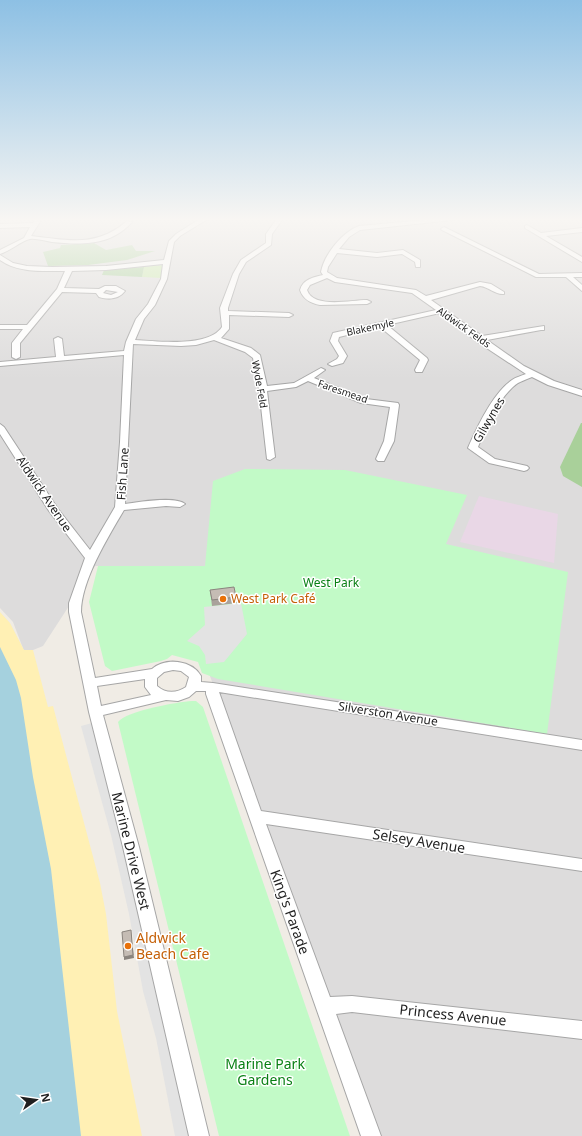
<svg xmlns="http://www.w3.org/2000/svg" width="582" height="1136" font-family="'Noto Sans',sans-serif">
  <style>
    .residential { fill: #dddcdc }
    .industrial { fill: #e9d7e6 }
    .grass { fill: #caeaab }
    .forest { fill: #a9d09a }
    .sand { fill: #fff0b4 }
    .park { fill: #c2fac7 }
    .parking { fill: #e3e3e3 }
    .water { fill: #a5d1de }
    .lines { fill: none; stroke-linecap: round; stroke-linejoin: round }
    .minor-casing { stroke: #a6a6a6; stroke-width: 2 }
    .minor { fill: #fff; fill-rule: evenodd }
    .wall { fill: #a9a29b }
    .shaded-wall { fill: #8a847e }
    .building { fill: #c5bcb4; stroke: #8a847e }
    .food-dot { fill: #e8710a; stroke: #fff; stroke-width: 1.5 }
    .labels { text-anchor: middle; stroke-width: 3; stroke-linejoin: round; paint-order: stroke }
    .far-street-label { font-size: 10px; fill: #1f1f1f; stroke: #fff }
    .street-label { font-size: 12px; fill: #1f1f1f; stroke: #fff }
    .park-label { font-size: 12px; fill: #0a8015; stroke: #fff }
    .food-label { font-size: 12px; fill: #c56008; stroke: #fff; text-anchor: start }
    .near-street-label { font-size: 14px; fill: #1f1f1f; stroke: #fff }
    .near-food-label { font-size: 14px; fill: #c56008; stroke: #fff; text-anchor: start }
    .near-park-label { font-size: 14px; fill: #0a8015; stroke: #fff }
  </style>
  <rect width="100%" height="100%" fill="#f0ece5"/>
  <!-- residential -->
  <path class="residential" d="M0,220h582v916h-203l-172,-468 -7,-59 4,-43h-109l-52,80 -10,4 -9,1 -11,-29 -13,-14z"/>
  <!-- industrial -->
  <path class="industrial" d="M479,496l79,18 -4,49 -94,-21z"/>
  <!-- grass -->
  <path class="grass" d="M163,265l-1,13 -20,-1 2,-10z"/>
  <!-- forest -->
  <g class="forest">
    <path d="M94,243l12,7 26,-5 4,6h19l-28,9 -39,5 -40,1 -5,-14 17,-4 1,-3z"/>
    <path d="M144,267l-2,10 -40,-2 2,-5z"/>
    <path d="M581,423h1v64l-19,-11 -3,-9z"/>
  </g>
  <!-- sand -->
  <path class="sand" d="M0,612l10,11 14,27h9l15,57 5,-1 47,177 6,31 11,97 25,125h-142z"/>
  <!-- park -->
  <g class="park">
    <path d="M245,469l100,1 122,25 -21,49 122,28 -21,162 -329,-55 -16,-6 -4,-11 -26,-7 -5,4 -6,2 -49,10 -7,-5 -16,-64 9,-36h107l8,-85z"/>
    <path d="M192,701h4l7,6 147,429h-131l-101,-414c8,-11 59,-20 74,-21z"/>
  </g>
  <!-- parking -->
  <g class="parking">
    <path d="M241,603l6,31 -23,28 -18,2 -1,-9 -6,-9 -12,-5 18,-16 -1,-18z"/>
    <path d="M92,723l28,105 71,308h-16l-19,-98 -13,-47 -14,-77 -18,-79 -30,-109z"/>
  </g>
  <!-- water -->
  <path class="water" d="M0,647l16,33 5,18 12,79 18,92 30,267h-81z"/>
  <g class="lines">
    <!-- minor casing -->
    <g class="minor-casing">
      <g id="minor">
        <path d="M35,220h6l-10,16c37,4 65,12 96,-15l5,1c-21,24 -51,23 -80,20 -7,-1 -16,-4 -22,-3 -9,2 -20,12 -30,15v-4l24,-12 6,-11 -30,1v-4l33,-1z"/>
        <path d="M198,220h8l-26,16 -6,6 -7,37 -12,26 -11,14 -9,21c22,1 73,8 87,-13l-2,-19 13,-34 8,-14 25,-17v-9l10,-14h6l-10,14 -1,11 -25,17 -7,12 -11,34v3l61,2 4,2 -4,2 -60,-2v14l-8,9 30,10 9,7 7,31 27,-3 27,-15 4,2 -11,8 52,21 32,4 1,2 -5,36 -10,20h-6l-2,-2 8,-18 6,-34 -29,-4 -53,-22 -12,6 -29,4 8,66 -5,3 -3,-1 -8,-70 -6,-31 -8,-6 -31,-12 -18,5 -15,1 -48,-2 -8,160c12,-2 52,-8 60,0l-5,3 -14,-1 -42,4c-16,27 -43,71 -43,102l14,66 57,-9c14,-12 40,-9 49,7v6l12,1 369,57v10l-363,-58 42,119 321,48v12l-316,-47 64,173 22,-1 230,25v18l-230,-27 -16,2 45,122h-20l-155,-442v-3h-10l-7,6 -11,4 -12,-1 -63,15 36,132 70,289h-20l-66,-289 -34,-135 -20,-100v-9l16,-45 -36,-47 -49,-77v-10l4,3 54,82 32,41 25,-43 5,-65 4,-87 -124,11v-4l56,-5 -2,-18 4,-2 4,2 2,17 60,-5 2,-9 10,-23 12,-15 13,-25 2,-15 -57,6 -34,1 -8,17 35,1 6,-3h11l9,5c-6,8 -16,9 -26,6l-3,-4 -34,-1 -42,51v14l-4,2 -4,-2v-14l11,-14h-23v-4h27l30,-36 8,-18c-22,0 -47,2 -65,-11v-5l13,8 14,3 25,1 54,-1 58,-6 5,-19 7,-7zM106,290l12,2 -7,3 -8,-2zM173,670l8,1 8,6 -3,10c-9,6 -20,7 -29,-1v-8l7,-6zM145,679v8l6,8 -50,11 -4,-20z"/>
        <path d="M425,220h27l-92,10 -11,7 -10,12 38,4 26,-3 17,10v7h-4l-1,-5 -13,-8 -25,3 -40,-4 -9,14 -1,5 10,6 79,12 10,6 54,-14 11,2 13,8v2c-8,1 -15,-7 -24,-8l-49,14 51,36 62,-10v4h-3l-54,10 37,26 30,15 28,9v6l-34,-11 -16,-8c-5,2 -10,4 -14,6 -18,12 -33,45 -40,64l17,12 32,7 2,2 -2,2 -3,1 -35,-8 -21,-15c9,-21 25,-55 44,-68 4,-3 9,-4 14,-6l-50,-33 -36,-28 -53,12 40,33 1,2 -6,12h-6l-1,-2 5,-10 -40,-33 -41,10 -1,4 9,15 -4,7 -11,3 -4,-2 9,-5 2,-3 -9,-15 3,-8 103,-23 -24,-17 -77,-11 -8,-4 -17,7 -3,5c6,19 44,10 60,10l4,2 -4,2 -47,1c-10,-2 -17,-6 -20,-15 3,-11 14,-13 23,-15l-2,-3c3,-17 21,-40 38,-46z"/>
        <path d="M527,225l14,8 41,-5v4l-36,4 36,21v5l-57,-34v-2z"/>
        <path d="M444,227l95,47 43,-1v4h-9l9,8v6l-16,-14h-30l-94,-47 -1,-1z"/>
      </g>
    </g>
    <!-- minor -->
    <use href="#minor" class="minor"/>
  </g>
  <!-- wall -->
  <path class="wall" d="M210,590l26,7 1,6 -25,3z"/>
  <!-- shaded-wall -->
  <path class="shaded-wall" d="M131,933l3,25 -10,2v-3z"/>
  <!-- building -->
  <g class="building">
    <path d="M234,587l2,10 -24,3 -2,-10z"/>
    <path d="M131,930l2,25 -9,2 -2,-25z"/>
  </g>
  <!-- sky -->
  <linearGradient id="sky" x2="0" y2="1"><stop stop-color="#8dc0e4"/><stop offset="0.58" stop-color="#f8f6f3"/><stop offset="1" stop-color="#f8f6f3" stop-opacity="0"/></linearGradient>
  <rect width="582" height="379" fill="url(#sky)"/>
  <!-- markers -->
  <g class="food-dot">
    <circle cx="223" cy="599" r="4"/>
    <circle cx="128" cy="946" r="4"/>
  </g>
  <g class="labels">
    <!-- far-street labels -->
    <g class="far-street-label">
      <text transform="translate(370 327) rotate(-12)" y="4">Blakemyle</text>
      <text transform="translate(464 327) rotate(35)" y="4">Aldwick Felds</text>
      <text transform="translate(260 384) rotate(80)" y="4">Wyde Feld</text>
      <text transform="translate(343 391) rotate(19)" y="4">Faresmead</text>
    </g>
    <!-- street labels -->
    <g class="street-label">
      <text transform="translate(489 420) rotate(-60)" y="4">Gilwynes</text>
      <text transform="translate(123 474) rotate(-86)" y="4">Fish Lane</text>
      <text transform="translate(44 494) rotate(56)" y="4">Aldwick Avenue</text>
      <text transform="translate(388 714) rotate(9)" y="4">Silverston Avenue</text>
    </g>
    <!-- park labels -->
    <g class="park-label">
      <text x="331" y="587">West Park</text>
    </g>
    <!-- food labels -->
    <g class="food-label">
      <text x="231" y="603">West Park Café</text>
    </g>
    <!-- near-street labels -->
    <g class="near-street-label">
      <text transform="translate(419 841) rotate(9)" y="5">Selsey Avenue</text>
      <text transform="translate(131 851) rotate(76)" y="5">Marine Drive West</text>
      <text transform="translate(290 912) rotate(70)" y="5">King's Parade</text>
      <text transform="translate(453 1015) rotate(6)" y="5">Princess Avenue</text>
    </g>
    <!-- near-food labels -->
    <g class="near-food-label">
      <text x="136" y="943">Aldwick<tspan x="136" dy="16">Beach Cafe</tspan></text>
    </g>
    <!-- near-park labels -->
    <g class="near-park-label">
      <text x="265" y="1069">Marine Park<tspan x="265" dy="16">Gardens</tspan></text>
    </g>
  </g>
  <!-- north arrow -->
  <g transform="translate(36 1100) rotate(77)" stroke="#ffffff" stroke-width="3" paint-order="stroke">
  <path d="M0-3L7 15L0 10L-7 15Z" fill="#1f1f1f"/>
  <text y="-6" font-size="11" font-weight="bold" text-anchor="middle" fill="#1f1f1f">N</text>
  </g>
</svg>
